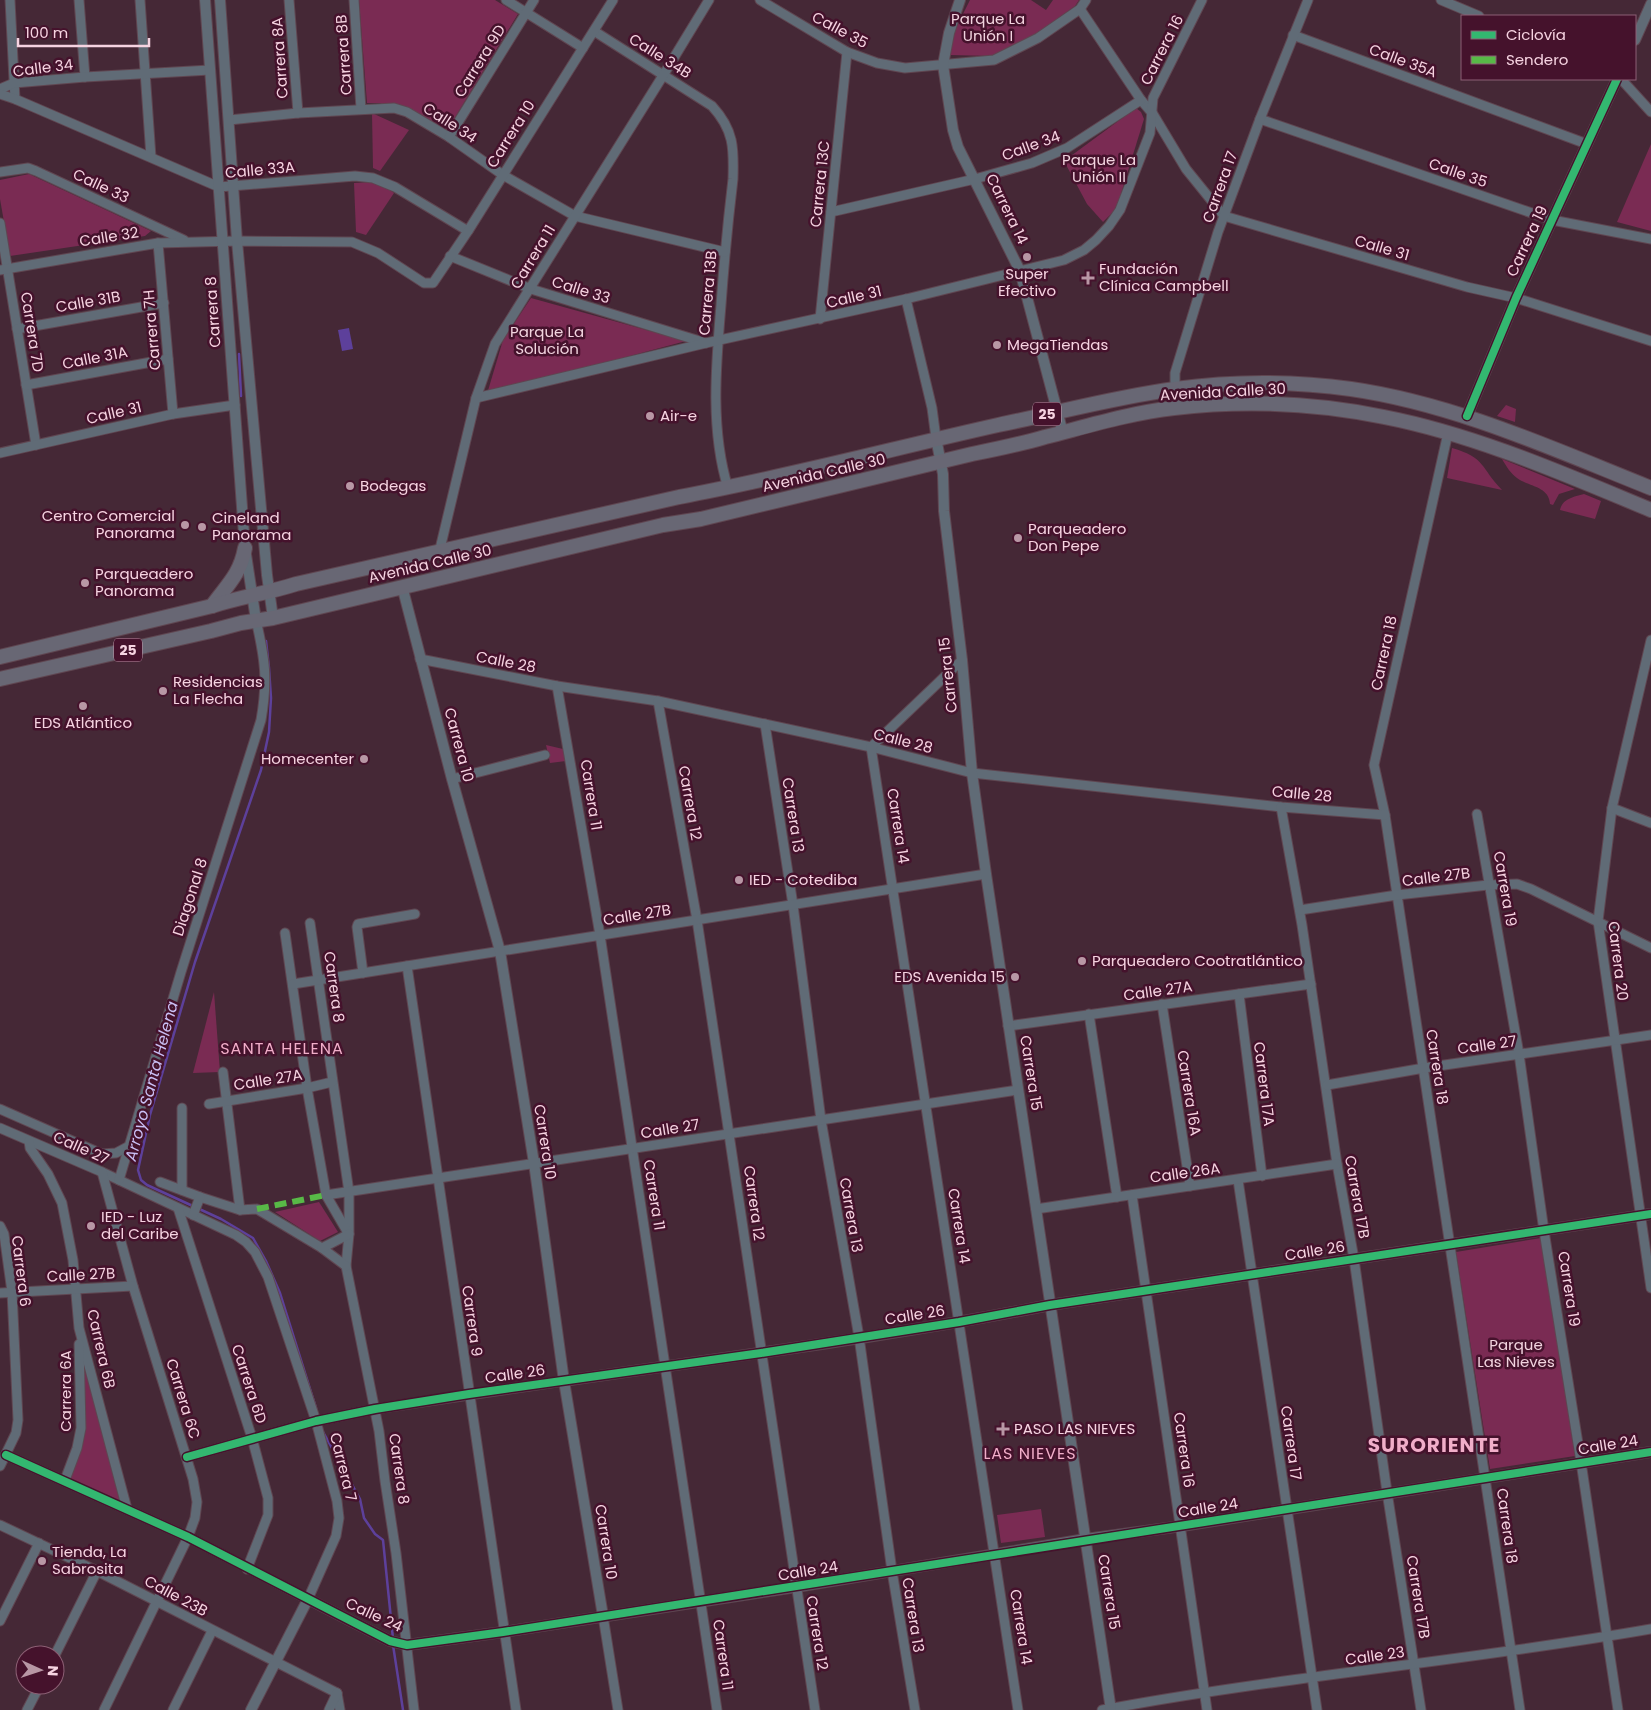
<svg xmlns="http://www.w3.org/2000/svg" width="1651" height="1710" font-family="Poppins,sans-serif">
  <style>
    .green { fill: #7a2b53 }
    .water { fill: #5d409b }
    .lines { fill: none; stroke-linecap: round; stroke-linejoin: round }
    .stream { stroke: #5d409b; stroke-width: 2.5 }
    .minor-casing { stroke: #5f4651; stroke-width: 11 }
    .tertiary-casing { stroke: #5f4651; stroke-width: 12 }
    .trunk-casing { stroke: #5f4651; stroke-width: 16 }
    .minor { stroke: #606b76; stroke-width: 9 }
    .tertiary { stroke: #606b76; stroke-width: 10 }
    .trunk { stroke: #686774; stroke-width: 14 }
    .quiet { stroke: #58b947; stroke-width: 6; stroke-dasharray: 12 6; stroke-linecap: butt }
    .cycleway-casing { stroke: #45122c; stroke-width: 11 }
    .cycleway { stroke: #33b770; stroke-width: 8 }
    .poi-dot { fill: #b897a5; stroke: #45122c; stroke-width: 2 }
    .labels { text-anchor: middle; stroke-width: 5; stroke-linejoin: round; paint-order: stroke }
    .shield { fill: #45122c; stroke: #c199ab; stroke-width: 1 }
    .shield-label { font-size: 14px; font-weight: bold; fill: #f6d3e1 }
    .park-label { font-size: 15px; fill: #f2d4df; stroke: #45122c }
    .street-label { font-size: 15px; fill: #f6d3e1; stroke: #45122c }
    .poi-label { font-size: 15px; fill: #f6d3e1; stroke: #45122c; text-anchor: start }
    .neighbourhood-label { font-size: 16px; letter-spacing: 1px; fill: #f1aec9; stroke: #45122c }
    .water-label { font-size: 16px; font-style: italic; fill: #cac0f5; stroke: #45122c }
    .district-label { font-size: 20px; font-weight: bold; letter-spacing: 1px; fill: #f1aec9; stroke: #45122c }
  </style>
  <rect width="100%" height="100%" fill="#452836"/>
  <!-- green -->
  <g class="green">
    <path d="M359,0h136l23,14 -75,123 -63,-34h-13z"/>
    <path d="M970,0h61l15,10 7,-10h26l-4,6 -40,29 -44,21 -41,-1 4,-23z"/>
    <path d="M1136,108l5,4 3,7 -25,81 -5,11 -11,11 -16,-18 -23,-43z"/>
    <path d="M372,113l37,17 -29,41 -7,-3z"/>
    <path d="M1651,144v87l-34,-9z"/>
    <path d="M29,174l122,57 -6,5 -135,20 -10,-57v-19z"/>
    <path d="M371,182l14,4 9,7 -28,42 -10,-3 -2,-49z"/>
    <path d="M531,298l155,43 -199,53 16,-54z"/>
    <path d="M1506,405l10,4 -1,13 -18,-6z"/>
    <path d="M1452,448c34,10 28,19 50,42l-55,-12z"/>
    <path d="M1502,459l73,30 -16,5 -6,11 -3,-1c-1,-18 -21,-17 -33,-26 -6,-4 -11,-12 -15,-19z"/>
    <path d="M1584,494l17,7 -6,18 -35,-9c3,-12 14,-13 24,-16z"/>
    <path d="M546,745l17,4 3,12 -16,2z"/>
    <path d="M214,992l6,80 -27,1z"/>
    <path d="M319,1202l19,30 -18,9 -45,-29z"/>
    <path d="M1541,1238l34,218 -85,13 -34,-217z"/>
    <path d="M86,1366l37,136 -53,-24 11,-35 2,-76z"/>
    <path d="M1041,1509l4,28 -44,6 -4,-28z"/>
  </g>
  <!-- water -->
  <path class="water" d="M349,328l4,21 -11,2 -4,-21z"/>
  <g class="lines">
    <!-- stream -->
    <g class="stream">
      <path d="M239,354l2,42"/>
      <path d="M266,641l3,27 2,30 -2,34 -8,38 -66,192 -45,153 -12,55 3,10 6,5 74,34 32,19 13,23 14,32 36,115"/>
      <path d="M322,1430l38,69 4,19 11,16 8,6 10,99"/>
      <path d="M393,1645l10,65"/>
    </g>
    <!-- minor casing -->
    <g class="minor-casing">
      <g id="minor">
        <path d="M10,0l5,99"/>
        <path d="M79,0l6,77"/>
        <path d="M140,0l11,157"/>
        <path d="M289,0l9,113"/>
        <path d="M354,0l7,109"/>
        <path d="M506,0l77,48"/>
        <path d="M760,0l87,52 30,11 28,5 89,-8 44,-22 42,-29 6,-9"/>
        <path d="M1441,0l38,16"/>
        <path d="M1080,9l61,91 12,14 33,55 38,47 243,71 49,11 135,43"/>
        <path d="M594,31l118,75c22,24 22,42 21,73 -5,42 -9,84 -12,126 -5,60 -11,124 7,183"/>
        <path d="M1293,35l294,109"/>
        <path d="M1621,79l30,33"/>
        <path d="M0,89l14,-6 71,-6 125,-7"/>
        <path d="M0,94l15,5 204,88 136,-11 18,2 22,9 73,44"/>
        <path d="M1260,119l292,101 99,19"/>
        <path d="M229,120l69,-7 96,-5 13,4 42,25 54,38 72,41 150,36"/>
        <path d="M449,137l85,-137"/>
        <path d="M0,172l28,-4 8,3 148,69"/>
        <path d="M831,212l144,-33 57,-16 35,-15 74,-48"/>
        <path d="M0,223l36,222"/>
        <path d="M158,243l15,171"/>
        <path d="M450,256l81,33 175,54"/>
        <path d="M0,270l158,-27 79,-2 115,1 26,11 46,30h9l35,-52 145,-231"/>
        <path d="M906,299l26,109 4,30"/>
        <path d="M820,319l27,-267"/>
        <path d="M17,329l147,-26"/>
        <path d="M26,385l142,-26"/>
        <path d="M1175,389v-16l43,-141 42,-113 48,-119"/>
        <path d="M476,398l230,-55 200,-44 158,-39 20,-10 12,-10 13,-14 11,-16 30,-77 3,-35 49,-98"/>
        <path d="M1448,433l-74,332 11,50 135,895"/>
        <path d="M0,453l173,-39 62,-9"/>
        <path d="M439,553l37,-155 19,-54 169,-270 45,-74"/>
        <path d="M1651,640l-39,168 -14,113 53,367"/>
        <path d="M420,659l137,27 101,15 213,46 101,26 309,34 104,8"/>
        <path d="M962,660l-91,87 147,963"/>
        <path d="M557,686l43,249 117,775"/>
        <path d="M658,701l39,219 118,790"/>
        <path d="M765,724l28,181 28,215 38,217 33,234 23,139"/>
        <path d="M452,779l93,-24"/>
        <path d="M1281,807l21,118 35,239 17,95 33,233 34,218"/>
        <path d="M1612,808l39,15"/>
        <path d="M1477,814l42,240 25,177 37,231 37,248"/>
        <path d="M1300,910l97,-15 91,-10 29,-1 14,5 120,59"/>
        <path d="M310,923l39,269v42l-3,32 33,165 6,50 11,72 18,157"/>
        <path d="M285,933l22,155 19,107 22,38"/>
        <path d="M407,966l109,744"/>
        <path d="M363,973l-6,-46 1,-3 57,-10"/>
        <path d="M293,984l693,-110"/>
        <path d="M1239,994l23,182"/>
        <path d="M1162,1004l28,182"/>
        <path d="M1089,1014l28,183"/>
        <path d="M1008,1026l303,-42"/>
        <path d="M223,1072l17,138"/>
        <path d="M1327,1085l97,-17 227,-33"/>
        <path d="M209,1104l98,-16 25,-6"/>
        <path d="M0,1109l102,45 14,-1 15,-8"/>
        <path d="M0,1128l102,44 134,63 10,7 9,10 13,25 48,144 21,80 2,17 -3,18 -28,63 -120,-62 -182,-82"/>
        <path d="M29,1141l1,7 18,26 14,29 11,57 6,68 48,181"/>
        <path d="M102,1172l31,114 60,193 4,23 -2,16 -7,19 -84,173"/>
        <path d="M119,1180l62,-208 80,-252c7,-40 4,-61 -5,-100"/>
        <path d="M1238,1180l79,530"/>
        <path d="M160,1182l40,15 40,13 17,-1 65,39 24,18"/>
        <path d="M182,1190v-82"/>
        <path d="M326,1195l692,-105"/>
        <path d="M1132,1195l75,515"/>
        <path d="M178,1208l74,230 16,60v17l-21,54"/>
        <path d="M1036,1209l301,-45"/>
        <path d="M193,1215l7,-18"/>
        <path d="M0,1226l4,8 8,58 6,128 -2,13 -16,33"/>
        <path d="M322,1248l27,-14"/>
        <path d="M0,1293l133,-7"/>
        <path d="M187,1457l129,-36 59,-12 189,-28"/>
        <path d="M65,1480l12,-32 4,-20 -2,-84"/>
        <path d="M0,1525l97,46 240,122"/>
        <path d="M603,1616l15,94"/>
        <path d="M0,1621l39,-78"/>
        <path d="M55,1655l42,-84"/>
        <path d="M337,1693l3,17"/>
        <path d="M27,1710l13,-25"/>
        <path d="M173,1710l39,-79"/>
        <path d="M329,1710l8,-17"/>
        <path d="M1102,1710c182,-34 367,-49 549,-81"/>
      </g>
    </g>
    <!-- tertiary casing -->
    <g class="tertiary-casing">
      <g id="tertiary">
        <path d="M205,0l40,548 11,72"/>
        <path d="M220,0l17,241 30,334 6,43"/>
        <path d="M960,0l-11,33 -6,32 10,65 5,17 62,124 43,162"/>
        <path d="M1635,40l16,-36"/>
        <path d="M1467,416l49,-118 101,-219"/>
        <path d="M936,438l7,36 1,37 18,149 10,113 14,101 125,836"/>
        <path d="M402,586l50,193 48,172 34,212 30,218 39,235"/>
        <path d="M564,1381c162,-24 325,-44 486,-76l601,-91"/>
        <path d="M251,1710l57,-111 82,42 17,4 96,-13 293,-45 290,-48 96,-13 469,-74"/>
      </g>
    </g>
    <!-- trunk casing -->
    <g class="trunk-casing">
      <g id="trunk">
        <path d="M212,606c15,-21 28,-31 33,-58"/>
        <path d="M0,657l212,-51c28,-9 56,-13 84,-22l383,-87c107,-20 212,-48 319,-72 59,-12 117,-28 177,-36 59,-8 117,-8 176,0 104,15 202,60 300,99"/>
        <path d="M0,679l211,-48 30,-8 32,-5 390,-93 38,-6 271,-65c25,-5 49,-10 73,-17 43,-11 85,-24 129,-29 69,-8 142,-5 210,9 92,18 180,57 267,93"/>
      </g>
    </g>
    <!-- minor -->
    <use href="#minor" class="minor"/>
    <!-- tertiary -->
    <use href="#tertiary" class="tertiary"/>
    <!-- trunk -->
    <use href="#trunk" class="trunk"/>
    <!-- quiet -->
    <path class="quiet" d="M257,1209l69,-14"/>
    <!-- cycleway casing -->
    <g class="cycleway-casing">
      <g id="cycleway">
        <path d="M1467,416l49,-118 101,-219"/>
        <path d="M6,1455l182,82 202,104 17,4 96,-13 1148,-180"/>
        <path d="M187,1457l129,-36 59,-12 94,-15 292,-41 198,-31 91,-17 601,-91"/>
      </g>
    </g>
    <!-- cycleway -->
    <use href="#cycleway" class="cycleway"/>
  </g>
  <!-- markers -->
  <g class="poi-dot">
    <circle cx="1027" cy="257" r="5"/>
    <path d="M1085.5 270.5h5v5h5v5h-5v5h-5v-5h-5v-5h5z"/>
    <circle cx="997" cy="345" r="5"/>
    <circle cx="650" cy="416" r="5"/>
    <circle cx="350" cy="486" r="5"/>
    <circle cx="185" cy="525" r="5"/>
    <circle cx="202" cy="527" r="5"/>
    <circle cx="1018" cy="538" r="5"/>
    <circle cx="85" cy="583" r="5"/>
    <circle cx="163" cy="691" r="5"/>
    <circle cx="83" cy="706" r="5"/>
    <circle cx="364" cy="759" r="5"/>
    <circle cx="739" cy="880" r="5"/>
    <circle cx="1082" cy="961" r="5"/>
    <circle cx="1015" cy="977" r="5"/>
    <circle cx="91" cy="1226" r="5"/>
    <path d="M1000.5 1421.5h5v5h5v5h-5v5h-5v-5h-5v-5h5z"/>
    <circle cx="42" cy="1561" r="5"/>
  </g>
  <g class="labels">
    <!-- shield labels -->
    <g class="shield">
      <rect x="1033" y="402.5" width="28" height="23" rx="4"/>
      <rect x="114" y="638.5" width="28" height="23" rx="4"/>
    </g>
    <g class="shield-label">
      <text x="1047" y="419">25</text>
      <text x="128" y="655">25</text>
    </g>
    <!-- park labels -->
    <g class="park-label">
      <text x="988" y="24">Parque La<tspan x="988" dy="17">Unión I</tspan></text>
      <text x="1099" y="165">Parque La<tspan x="1099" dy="17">Unión II</tspan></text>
      <text x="547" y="337">Parque La<tspan x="547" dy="17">Solución</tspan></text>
      <text x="1516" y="1350">Parque<tspan x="1516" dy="17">Las Nieves</tspan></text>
    </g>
    <!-- street labels -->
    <g class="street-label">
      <text transform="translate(840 30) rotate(28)" y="5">Calle 35</text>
      <text transform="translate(1162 50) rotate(-63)" y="5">Carrera 16</text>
      <text transform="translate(344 55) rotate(-94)" y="5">Carrera 8B</text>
      <text transform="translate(660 56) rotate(32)" y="5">Calle 34B</text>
      <text transform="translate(280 58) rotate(-94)" y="5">Carrera 8A</text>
      <text transform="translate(480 61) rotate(-58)" y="5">Carrera 9D</text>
      <text transform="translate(1403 61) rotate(20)" y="5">Calle 35A</text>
      <text transform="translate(43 68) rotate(-7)" y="5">Calle 34</text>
      <text transform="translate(450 123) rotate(33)" y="5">Calle 34</text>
      <text transform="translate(511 134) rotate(-58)" y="5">Carrera 10</text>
      <text transform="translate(1031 146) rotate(-20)" y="5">Calle 34</text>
      <text transform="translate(260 170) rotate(-5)" y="5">Calle 33A</text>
      <text transform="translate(1458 173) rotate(19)" y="5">Calle 35</text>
      <text transform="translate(820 184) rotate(-84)" y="5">Carrera 13C</text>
      <text transform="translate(101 186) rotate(25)" y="5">Calle 33</text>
      <text transform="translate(1220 187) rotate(-70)" y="5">Carrera 17</text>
      <text transform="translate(1007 209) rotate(64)" y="5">Carrera 14</text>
      <text transform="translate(109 237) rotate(-9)" y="5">Calle 32</text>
      <text transform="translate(1527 241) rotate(-65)" y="5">Carrera 19</text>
      <text transform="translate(1382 248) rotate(16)" y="5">Calle 31</text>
      <text transform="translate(533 257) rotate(-59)" y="5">Carrera 11</text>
      <text transform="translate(581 290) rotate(17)" y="5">Calle 33</text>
      <text transform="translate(708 293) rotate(-85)" y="5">Carrera 13B</text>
      <text transform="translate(854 297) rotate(-13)" y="5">Calle 31</text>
      <text transform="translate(88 302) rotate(-10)" y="5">Calle 31B</text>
      <text transform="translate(213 312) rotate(-94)" y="5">Carrera 8</text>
      <text transform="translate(152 330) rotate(-95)" y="5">Carrera 7H</text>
      <text transform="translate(32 332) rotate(81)" y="5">Carrera 7D</text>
      <text transform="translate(95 358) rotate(-11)" y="5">Calle 31A</text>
      <text transform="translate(1223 392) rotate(-3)" y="5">Avenida Calle 30</text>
      <text transform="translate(114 413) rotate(-13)" y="5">Calle 31</text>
      <text transform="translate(824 473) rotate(-13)" y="5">Avenida Calle 30</text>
      <text transform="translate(430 564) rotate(-13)" y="5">Avenida Calle 30</text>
      <text transform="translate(1384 653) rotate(-78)" y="5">Carrera 18</text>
      <text transform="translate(506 662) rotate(11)" y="5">Calle 28</text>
      <text transform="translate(948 675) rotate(-96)" y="5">Carrera 15</text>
      <text transform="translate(903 741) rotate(14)" y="5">Calle 28</text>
      <text transform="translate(459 745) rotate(75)" y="5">Carrera 10</text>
      <text transform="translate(1302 794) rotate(5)" y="5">Calle 28</text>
      <text transform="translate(591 795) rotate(81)" y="5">Carrera 11</text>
      <text transform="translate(690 803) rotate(80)" y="5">Carrera 12</text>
      <text transform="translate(793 815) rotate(81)" y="5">Carrera 13</text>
      <text transform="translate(898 826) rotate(81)" y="5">Carrera 14</text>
      <text transform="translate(1436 877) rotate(-7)" y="5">Calle 27B</text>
      <text transform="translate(1505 889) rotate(80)" y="5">Carrera 19</text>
      <text transform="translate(190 897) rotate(-72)" y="5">Diagonal 8</text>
      <text transform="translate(637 915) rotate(-9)" y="5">Calle 27B</text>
      <text transform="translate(1618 961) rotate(83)" y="5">Carrera 20</text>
      <text transform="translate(334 987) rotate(82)" y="5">Carrera 8</text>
      <text transform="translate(1158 991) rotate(-8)" y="5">Calle 27A</text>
      <text transform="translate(1487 1045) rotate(-8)" y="5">Calle 27</text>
      <text transform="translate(1437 1067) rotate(81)" y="5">Carrera 18</text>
      <text transform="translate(1031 1073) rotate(81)" y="5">Carrera 15</text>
      <text transform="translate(268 1080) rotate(-9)" y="5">Calle 27A</text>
      <text transform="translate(1264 1084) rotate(83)" y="5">Carrera 17A</text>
      <text transform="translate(1189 1093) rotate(81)" y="5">Carrera 16A</text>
      <text transform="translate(670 1129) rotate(-9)" y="5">Calle 27</text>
      <text transform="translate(545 1142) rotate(81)" y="5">Carrera 10</text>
      <text transform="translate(81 1148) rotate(24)" y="5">Calle 27</text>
      <text transform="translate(1185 1173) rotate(-8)" y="5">Calle 26A</text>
      <text transform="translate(654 1195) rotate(81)" y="5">Carrera 11</text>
      <text transform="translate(1357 1197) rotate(80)" y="5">Carrera 17B</text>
      <text transform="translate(754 1203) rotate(82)" y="5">Carrera 12</text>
      <text transform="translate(851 1215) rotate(80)" y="5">Carrera 13</text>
      <text transform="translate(959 1226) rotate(81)" y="5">Carrera 14</text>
      <text transform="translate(1315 1251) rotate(-9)" y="5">Calle 26</text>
      <text transform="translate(21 1271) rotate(83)" y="5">Carrera 6</text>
      <text transform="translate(81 1275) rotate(-3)" y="5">Calle 27B</text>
      <text transform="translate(1569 1289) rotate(81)" y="5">Carrera 19</text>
      <text transform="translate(915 1315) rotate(-9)" y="5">Calle 26</text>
      <text transform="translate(472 1321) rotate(82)" y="5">Carrera 9</text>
      <text transform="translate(101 1349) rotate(77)" y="5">Carrera 6B</text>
      <text transform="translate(515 1374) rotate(-8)" y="5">Calle 26</text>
      <text transform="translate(249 1384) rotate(72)" y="5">Carrera 6D</text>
      <text transform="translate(66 1391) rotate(-90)" y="5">Carrera 6A</text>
      <text transform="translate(183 1399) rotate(73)" y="5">Carrera 6C</text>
      <text transform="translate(1291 1443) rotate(82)" y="5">Carrera 17</text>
      <text transform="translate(1608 1445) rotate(-9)" y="5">Calle 24</text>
      <text transform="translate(1184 1450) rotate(82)" y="5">Carrera 16</text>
      <text transform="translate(343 1467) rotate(76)" y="5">Carrera 7</text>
      <text transform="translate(399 1469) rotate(82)" y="5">Carrera 8</text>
      <text transform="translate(1208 1508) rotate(-9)" y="5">Calle 24</text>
      <text transform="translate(1507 1526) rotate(82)" y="5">Carrera 18</text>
      <text transform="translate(606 1542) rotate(81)" y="5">Carrera 10</text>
      <text transform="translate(808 1571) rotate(-9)" y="5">Calle 24</text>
      <text transform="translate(1109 1592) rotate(81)" y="5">Carrera 15</text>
      <text transform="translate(176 1596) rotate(28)" y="5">Calle 23B</text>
      <text transform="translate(1418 1597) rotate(81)" y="5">Carrera 17B</text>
      <text transform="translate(374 1615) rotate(25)" y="5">Calle 24</text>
      <text transform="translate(913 1615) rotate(81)" y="5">Carrera 13</text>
      <text transform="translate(1021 1627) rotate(81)" y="5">Carrera 14</text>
      <text transform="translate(817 1633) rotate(81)" y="5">Carrera 12</text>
      <text transform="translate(723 1655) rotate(82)" y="5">Carrera 11</text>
      <text transform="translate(1375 1656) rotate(-8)" y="5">Calle 23</text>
    </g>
    <!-- poi labels -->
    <g class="poi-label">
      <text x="1099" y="274">Fundación<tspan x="1099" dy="17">Clínica Campbell</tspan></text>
      <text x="1027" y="279" text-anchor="middle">Super<tspan x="1027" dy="17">Efectivo</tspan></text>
      <text x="1007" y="350">MegaTiendas</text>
      <text x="660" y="421">Air-e</text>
      <text x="360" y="491">Bodegas</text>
      <text x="175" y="521" text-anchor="end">Centro Comercial<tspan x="175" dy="17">Panorama</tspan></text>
      <text x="212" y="523">Cineland<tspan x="212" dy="17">Panorama</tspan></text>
      <text x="1028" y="534">Parqueadero<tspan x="1028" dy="17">Don Pepe</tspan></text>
      <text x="95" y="579">Parqueadero<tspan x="95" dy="17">Panorama</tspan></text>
      <text x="173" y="687">Residencias<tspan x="173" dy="17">La Flecha</tspan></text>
      <text x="83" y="728" text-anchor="middle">EDS Atlántico</text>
      <text x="354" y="764" text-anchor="end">Homecenter</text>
      <text x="749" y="885">IED - Cotediba</text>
      <text x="1092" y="966">Parqueadero Cootratlántico</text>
      <text x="1005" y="982" text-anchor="end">EDS Avenida 15</text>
      <text x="101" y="1222">IED - Luz<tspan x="101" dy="17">del Caribe</tspan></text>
      <text x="1014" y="1434">PASO LAS NIEVES</text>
      <text x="52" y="1557">Tienda, La<tspan x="52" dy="17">Sabrosita</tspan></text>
    </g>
    <!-- neighbourhood labels -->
    <g class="neighbourhood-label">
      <text x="282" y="1054">SANTA HELENA</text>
      <text x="1030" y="1459">LAS NIEVES</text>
    </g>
    <!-- water labels -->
    <g class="water-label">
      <text transform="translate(151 1081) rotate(-75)" y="6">Arroyo Santa Helena</text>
    </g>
    <!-- district labels -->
    <g class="district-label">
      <text x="1434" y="1452">SURORIENTE</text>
    </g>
  </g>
  <!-- legend -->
  <rect x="1461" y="15" width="175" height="65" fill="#45122c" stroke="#8c5f74"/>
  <rect x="1471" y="31" width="25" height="8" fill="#33b770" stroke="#8c5f74"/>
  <text x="1506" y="40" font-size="15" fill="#f6d3e1">Ciclovía</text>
  <rect x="1471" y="56" width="25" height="8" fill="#58b947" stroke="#8c5f74"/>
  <text x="1506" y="65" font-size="15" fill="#f6d3e1">Sendero</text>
  <!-- north arrow -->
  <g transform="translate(40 1670) rotate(93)"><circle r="24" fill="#45122c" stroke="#8c5f74"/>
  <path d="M0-4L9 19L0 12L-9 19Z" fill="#b897a5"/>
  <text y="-8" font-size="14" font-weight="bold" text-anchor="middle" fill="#f6d3e1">N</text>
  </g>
  <!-- scale -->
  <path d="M18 38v8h131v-8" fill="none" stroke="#f6d3e1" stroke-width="2.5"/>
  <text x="25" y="38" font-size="15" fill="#f6d3e1" stroke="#45122c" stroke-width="4" paint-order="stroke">100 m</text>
</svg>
